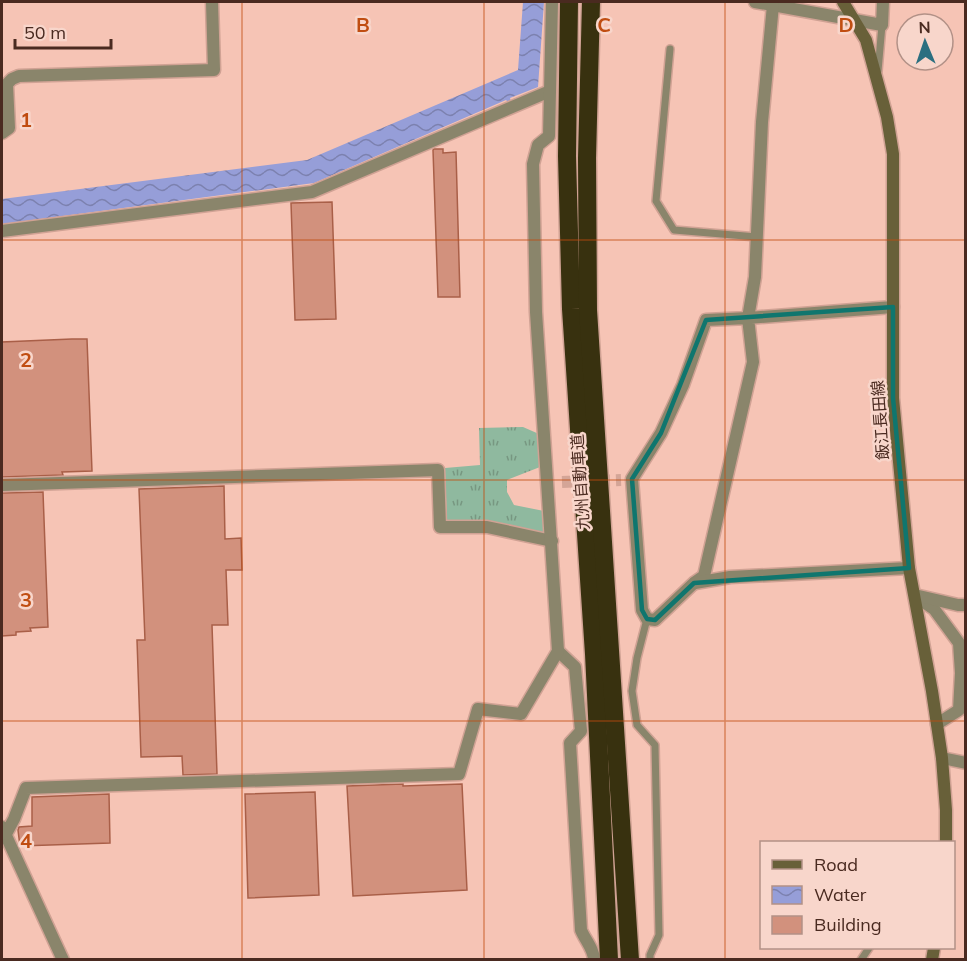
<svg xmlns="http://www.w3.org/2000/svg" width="967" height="961" font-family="Mulish,'Noto Sans JP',sans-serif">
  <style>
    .grass { fill: url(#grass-tufts) }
    .water { fill: url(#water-waves) }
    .building { fill: #d2917d; stroke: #a95f48; stroke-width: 1.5 }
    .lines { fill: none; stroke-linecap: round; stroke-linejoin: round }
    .minor-tunnel { stroke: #d4a597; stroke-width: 12; stroke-dasharray: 12 6; stroke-linecap: butt }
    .service-casing { stroke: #d0a294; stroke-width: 10 }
    .minor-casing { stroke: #d0a294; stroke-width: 15 }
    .secondary-casing { stroke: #d0a294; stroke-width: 15 }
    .motorway-casing { stroke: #d0a294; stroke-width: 21 }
    .service { stroke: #8a856b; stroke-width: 7 }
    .minor { stroke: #8a856b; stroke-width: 12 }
    .secondary { stroke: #686039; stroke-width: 12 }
    .motorway { stroke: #38310f; stroke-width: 18 }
    .marked { fill: none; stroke: #0f766e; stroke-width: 4.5; stroke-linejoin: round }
    .grid { fill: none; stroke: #c04d11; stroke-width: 1.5; stroke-opacity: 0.55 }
    .labels { text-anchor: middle; stroke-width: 5; stroke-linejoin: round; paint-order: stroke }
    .street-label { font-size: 16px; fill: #4a2a20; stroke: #f8d6cb }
    .grid-label { font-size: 20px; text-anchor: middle; font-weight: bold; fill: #c04d11; stroke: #f8d6cb; stroke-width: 5; stroke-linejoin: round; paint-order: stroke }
  </style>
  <defs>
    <pattern id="grass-tufts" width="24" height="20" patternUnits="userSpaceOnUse" patternTransform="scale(1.5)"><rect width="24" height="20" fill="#8fb99f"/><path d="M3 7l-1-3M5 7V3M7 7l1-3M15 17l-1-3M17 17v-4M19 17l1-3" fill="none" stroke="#779781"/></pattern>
    <pattern id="water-waves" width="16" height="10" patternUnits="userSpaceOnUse" patternTransform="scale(1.5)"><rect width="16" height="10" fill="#969ed8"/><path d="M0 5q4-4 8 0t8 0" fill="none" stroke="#7c81af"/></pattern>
  </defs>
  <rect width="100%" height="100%" fill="#f6c4b5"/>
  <!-- grass -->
  <path class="grass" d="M523,427l16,7 1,33 -33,13v12l7,13 30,6 2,23 -99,-9 -2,-57 35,-3 -1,-37z"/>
  <!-- water -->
  <path class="water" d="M523,2h21l-6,85 -28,11 1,3 -3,1 -2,-2 -192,83 -312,41v-25l305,-39 211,-90z"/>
  <!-- building -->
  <g class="building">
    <path d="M434,149h9v4l13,-1 4,145h-22l-5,-147z"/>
    <path d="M332,202l4,117 -41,1 -4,-117z"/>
    <path d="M72,339h15l5,132 -30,1 1,3 -61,2v-135z"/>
    <path d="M224,486l1,53 16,-1 1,32h-16l2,55h-16l5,149 -34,1 -1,-19 -41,1 -4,-117h8l-6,-151z"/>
    <path d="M43,492l5,135 -18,1 1,3 -15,1v3l-14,1v-143z"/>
    <path d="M403,784v2l59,-2 5,106 -114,6 -6,-110z"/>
    <path d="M315,792l4,103 -71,3 -3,-104z"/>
    <path d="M109,794l1,49 -90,3 -2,-16 1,-3 13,-1v-29z"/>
  </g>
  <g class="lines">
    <!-- minor-tunnel -->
    <path class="minor-tunnel" d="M562,482l59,-2"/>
    <!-- service casing -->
    <g class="service-casing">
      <g id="service">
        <path d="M670,49l-14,152 18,29 83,7"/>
        <path d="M878,71l4,-46"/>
        <path d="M647,619l-10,39 -5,33 5,34 18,20 4,190 -9,20v5"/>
        <path d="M861,960l8,-12"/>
      </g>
    </g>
    <!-- minor casing -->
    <g class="minor-casing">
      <g id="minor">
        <path d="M755,2l127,23 1,-23"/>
        <path d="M773,5l-11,117 -7,155 -7,41 5,44 -49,214 -10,7 -39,37 -8,-1 -5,-9 -10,-131 29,-46 22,-48 23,-65 42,-2 145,-11"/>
        <path d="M2,133l7,-5 -2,-44 5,-5 7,-3 195,-6 -2,-68"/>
        <path d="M2,231l310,-39 238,-101"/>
        <path d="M2,485l436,-15 2,57h47l65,14"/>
        <path d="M695,583l35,-6 179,-9"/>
        <path d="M915,596l19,13 25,34 2,30 -2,37 -22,14"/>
        <path d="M919,596l39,9h8"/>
        <path d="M558,651l17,16 6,64 -11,12 11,187c4,10 13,19 13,30"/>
        <path d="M942,758l24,5"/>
        <path d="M2,827l61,133"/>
        <path d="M6,834l8,-15 12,-31 433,-14 19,-65 43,5 37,-63 -22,-339 -3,-148 5,-19 11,-9 3,-134"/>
      </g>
    </g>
    <!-- secondary casing -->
    <g class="secondary-casing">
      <g id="secondary">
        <path d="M843,2l23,38 21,77 6,37v244l16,170 23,123 10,67 4,52v32"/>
        <path d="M932,960l2,-12"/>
      </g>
    </g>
    <!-- motorway casing -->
    <g class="motorway-casing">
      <g id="motorway">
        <path d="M569,2l-2,154 4,153 23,345 15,306"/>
        <path d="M591,2l-4,156 1,152 42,650"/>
      </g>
    </g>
    <!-- service -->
    <use href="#service" class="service"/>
    <!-- minor -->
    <use href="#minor" class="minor"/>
    <!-- secondary -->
    <use href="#secondary" class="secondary"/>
    <!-- motorway -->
    <use href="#motorway" class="motorway"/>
  </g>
  <!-- marked area -->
  <path class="marked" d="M893,307v91l16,170 -215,15 -39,37 -8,-1 -5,-9 -10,-131 29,-46 45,-113z"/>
  <!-- grid -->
  <path class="grid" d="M242,2v958M484,2v958M725,2v958M2,240h964M2,480h964M2,721h964"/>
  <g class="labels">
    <!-- street labels -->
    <g class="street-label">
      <text transform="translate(880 420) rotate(-94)" y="6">飯江長田線</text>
      <text transform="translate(580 482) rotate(-94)" y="6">九州自動車道</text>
    </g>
  </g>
  <g class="grid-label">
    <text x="363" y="32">B</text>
    <text x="604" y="32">C</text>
    <text x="846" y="32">D</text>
    <text x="26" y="127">1</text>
    <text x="26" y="367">2</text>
    <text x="26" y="607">3</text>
    <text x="26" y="848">4</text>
  </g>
  <!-- border -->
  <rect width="967" height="961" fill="none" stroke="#4a2a20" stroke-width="6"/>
  <!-- legend -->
  <rect x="760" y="841" width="195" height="108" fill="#f8d6cb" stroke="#b29187" stroke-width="1.5"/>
  <rect x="772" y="860" width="30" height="9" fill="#686039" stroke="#b29187" stroke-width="1.5"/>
  <text x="814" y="871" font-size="18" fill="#4a2a20">Road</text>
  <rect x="772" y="886" width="30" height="18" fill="url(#water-waves)" stroke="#b29187" stroke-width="1.5"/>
  <text x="814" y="901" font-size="18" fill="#4a2a20">Water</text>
  <rect x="772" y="916" width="30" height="18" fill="#d2917d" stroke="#b29187" stroke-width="1.5"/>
  <text x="814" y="931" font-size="18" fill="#4a2a20">Building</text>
  <!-- north arrow -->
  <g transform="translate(925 42) rotate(358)"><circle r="28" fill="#f8d6cb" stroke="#b29187" stroke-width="1.5"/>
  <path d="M0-4.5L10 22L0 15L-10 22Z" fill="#2b6f80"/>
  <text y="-9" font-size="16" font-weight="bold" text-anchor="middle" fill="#4a2a20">N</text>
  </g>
  <!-- scale -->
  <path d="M15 39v9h96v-9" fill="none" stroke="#4a2a20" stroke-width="3"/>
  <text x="24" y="39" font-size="18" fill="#4a2a20" stroke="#f8d6cb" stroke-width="4.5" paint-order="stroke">50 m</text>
</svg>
